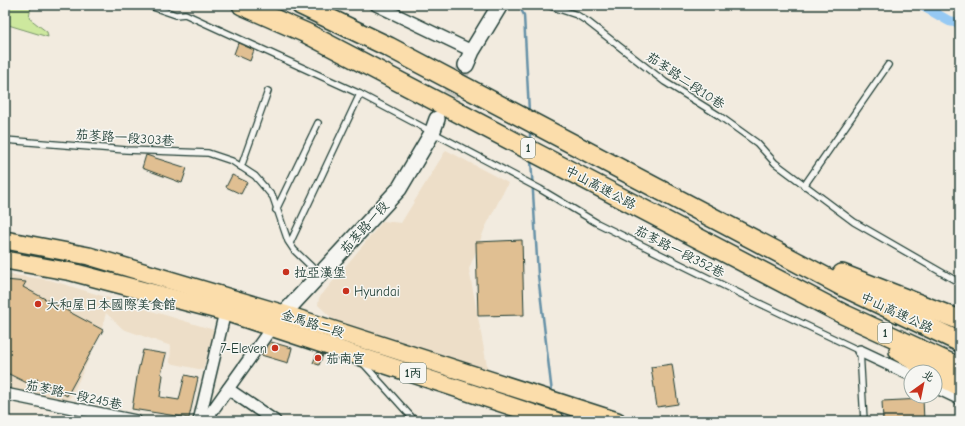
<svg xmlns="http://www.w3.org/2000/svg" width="965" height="426" font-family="'Comic Neue','LXGW WenKai TC',sans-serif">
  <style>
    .built { fill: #eddec8 }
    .green { fill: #cde89e; stroke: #769269 }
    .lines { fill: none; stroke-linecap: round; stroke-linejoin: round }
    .stream { stroke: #6691a7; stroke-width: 2.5 }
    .canal { stroke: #96c9f3; stroke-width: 10 }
    .building { fill: #e0bf92; stroke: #1f3d34 }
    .secondary-tunnel { stroke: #c8c8bd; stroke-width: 15; stroke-dasharray: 15 8; stroke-linecap: butt }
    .lane-casing { stroke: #1f3d34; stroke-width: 8 }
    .street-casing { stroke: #1f3d34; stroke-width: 14 }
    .secondary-casing { stroke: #1f3d34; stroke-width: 18 }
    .primary-casing { stroke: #1f3d34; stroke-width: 20 }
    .highway-casing { stroke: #1f3d34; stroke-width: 22 }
    .lane { stroke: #f6f6f2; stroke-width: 5.5 }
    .street { stroke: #f6f6f2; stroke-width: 11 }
    .secondary { stroke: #f6f6f2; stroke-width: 15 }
    .primary { stroke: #fbddab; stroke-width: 17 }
    .highway { stroke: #fbddab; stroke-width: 19 }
    .poi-dot { fill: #c8321e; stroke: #f6f6f2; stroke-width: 1.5 }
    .labels { text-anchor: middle; stroke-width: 3; stroke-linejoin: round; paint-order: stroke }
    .shield { fill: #f6f6f2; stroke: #60746d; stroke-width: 1 }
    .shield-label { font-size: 12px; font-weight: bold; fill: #1f3d34 }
    .street-label { font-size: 13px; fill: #1f3d34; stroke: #f6f6f2 }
    .poi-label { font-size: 13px; fill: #1f3d34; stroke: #f6f6f2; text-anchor: start }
  </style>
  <rect width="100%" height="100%" fill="#f2ebdf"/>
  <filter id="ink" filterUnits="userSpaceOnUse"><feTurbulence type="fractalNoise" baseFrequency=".025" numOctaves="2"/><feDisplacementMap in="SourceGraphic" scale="8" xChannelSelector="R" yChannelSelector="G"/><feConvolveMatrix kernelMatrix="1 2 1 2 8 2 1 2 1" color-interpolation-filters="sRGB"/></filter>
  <g filter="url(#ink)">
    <!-- built -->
    <g class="built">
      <path d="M446,150l62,33 -23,45 -16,41 19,102 -151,-48 -19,-18 1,-7 64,-77 18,2z"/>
      <path d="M5,274l45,6 164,50 -11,40 -33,-7 1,-17 -48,-17 -17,-16 -4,15 -15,35 -15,32 -10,12 -57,-10z"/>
    </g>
    <!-- green -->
    <path class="green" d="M5,5h26l-2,13 18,14 1,5 -43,-13z"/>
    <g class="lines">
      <!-- stream -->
      <g class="stream">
        <path d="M515,5l5,3 4,7 5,97"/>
        <path d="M530,129v13"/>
        <path d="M531,159l7,116 14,118"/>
      </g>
      <!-- canal -->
      <path class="canal" d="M921,5l28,16 11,2"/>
    </g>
    <!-- building -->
    <g class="building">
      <path d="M238,43l16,7 -4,11 -16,-7z"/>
      <path d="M146,155l41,13 -5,15 -40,-15z"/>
      <path d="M232,175l15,7 -6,12 -15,-7z"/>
      <path d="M522,240l2,75 -46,1 -2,-74z"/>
      <path d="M5,280l21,2 -3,5 80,43 -36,66 -30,-17 -4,7 -28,-14z"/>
      <path d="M271,342l21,6 -4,15 -27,-8z"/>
      <path d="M143,350l23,4 -5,20 2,1 -3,22 19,3 6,-25 13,3 -9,40 -57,-9 6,-38z"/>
      <path d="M317,353l6,2 -4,10 -6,-2z"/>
      <path d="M672,364l6,40 -21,3 -6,-40z"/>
      <path d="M923,399l1,22h-41l-1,-20z"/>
    </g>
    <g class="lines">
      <!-- secondary-tunnel -->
      <path class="secondary-tunnel" d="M439,115l27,-50"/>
      <!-- lane casing -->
      <g class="lane-casing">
        <g id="lane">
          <path d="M147,5l29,10 9,-1 175,80 180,95 57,34 162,80 101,48 4,70"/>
          <path d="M547,5l30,10 11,7 77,60 53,33 39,28 18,20 79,59 106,61"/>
          <path d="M5,140l121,10 82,3 24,8 23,15 18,21 15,44 6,9 25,24"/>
          <path d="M241,167l27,-76"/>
          <path d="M804,186l84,-121"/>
          <path d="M276,210l42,-87"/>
          <path d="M290,243l70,-149"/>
          <path d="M363,363l52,58"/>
        </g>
      </g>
      <!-- street casing -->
      <g class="street-casing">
        <g id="street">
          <path d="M376,5l96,46"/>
          <path d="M860,351l51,24"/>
          <path d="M935,387l25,12"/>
          <path d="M228,389l47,32"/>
          <path d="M5,394l131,27"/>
          <path d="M199,421l26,-109"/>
          <path d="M205,421l67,-94"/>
        </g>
      </g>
      <!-- secondary casing -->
      <g class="secondary-casing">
        <g id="secondary">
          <path d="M466,65l6,-14 28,-46"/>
          <path d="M276,322l123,-133 33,-56 5,-14"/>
        </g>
      </g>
      <!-- primary casing -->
      <g class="primary-casing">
        <g id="primary">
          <path d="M5,240l84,16 195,58 333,107"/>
          <path d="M5,260l67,12 153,40 331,109"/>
        </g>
      </g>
      <!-- highway casing -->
      <g class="highway-casing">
        <g id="highway">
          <path d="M242,5l64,28 537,281 117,54"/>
          <path d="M301,5l88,42 455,240 116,55"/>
          <path d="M842,274l118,46"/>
          <path d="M899,351l35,21"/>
          <path d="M935,373l25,13"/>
        </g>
      </g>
      <!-- lane -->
      <use href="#lane" class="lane"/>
      <!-- street -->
      <use href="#street" class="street"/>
      <!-- secondary -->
      <use href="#secondary" class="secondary"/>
      <!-- primary -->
      <use href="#primary" class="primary"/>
      <!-- highway -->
      <use href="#highway" class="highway"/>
    </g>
  </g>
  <!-- markers -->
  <g class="poi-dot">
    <circle cx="286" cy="272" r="4"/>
    <circle cx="346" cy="291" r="4"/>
    <circle cx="38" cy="304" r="4"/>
    <circle cx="275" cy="348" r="4"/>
    <circle cx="318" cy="358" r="4"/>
  </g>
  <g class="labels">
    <!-- shield labels -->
    <g class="shield">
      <rect x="521" y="138" width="14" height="20" rx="3"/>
      <rect x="878" y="323" width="14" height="20" rx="3"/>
      <rect x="400" y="363" width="26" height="20" rx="3"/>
    </g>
    <g class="shield-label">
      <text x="528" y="152">1</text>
      <text x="885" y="337">1</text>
      <text x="413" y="377">1丙</text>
    </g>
    <!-- street labels -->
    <g class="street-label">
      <text transform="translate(686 80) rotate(34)" y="5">茄苳路二段10巷</text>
      <text transform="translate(125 137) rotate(4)" y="5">茄苳路一段303巷</text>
      <text transform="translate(601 187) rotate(28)" y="5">中山高速公路</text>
      <text transform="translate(364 227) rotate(-48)" y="5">茄苳路一段</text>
      <text transform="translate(680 251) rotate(27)" y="5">茄苳路一段352巷</text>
      <text transform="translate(897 312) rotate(25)" y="5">中山高速公路</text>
      <text transform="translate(313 323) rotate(17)" y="5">金馬路二段</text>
      <text transform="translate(74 394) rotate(12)" y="5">茄苳路一段245巷</text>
    </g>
    <!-- poi labels -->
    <g class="poi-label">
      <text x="294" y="277">拉亞漢堡</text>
      <text x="354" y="296">Hyundai</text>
      <text x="46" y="309">大和屋日本國際美食館</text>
      <text x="267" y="353" text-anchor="end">7-Eleven</text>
      <text x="326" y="363">茄南宮</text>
    </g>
  </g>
  <!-- margin -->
  <rect width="965" height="426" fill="none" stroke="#f6f6f2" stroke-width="20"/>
  <rect x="10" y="10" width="945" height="406" fill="none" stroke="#1f3d34" stroke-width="1.5" filter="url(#ink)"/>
  <!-- north arrow -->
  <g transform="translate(923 384) rotate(33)"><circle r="19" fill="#f6f6f2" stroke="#a0aca6"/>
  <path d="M0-3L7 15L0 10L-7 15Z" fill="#c8321e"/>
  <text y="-6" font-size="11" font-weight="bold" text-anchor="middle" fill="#1f3d34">北</text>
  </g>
</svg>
